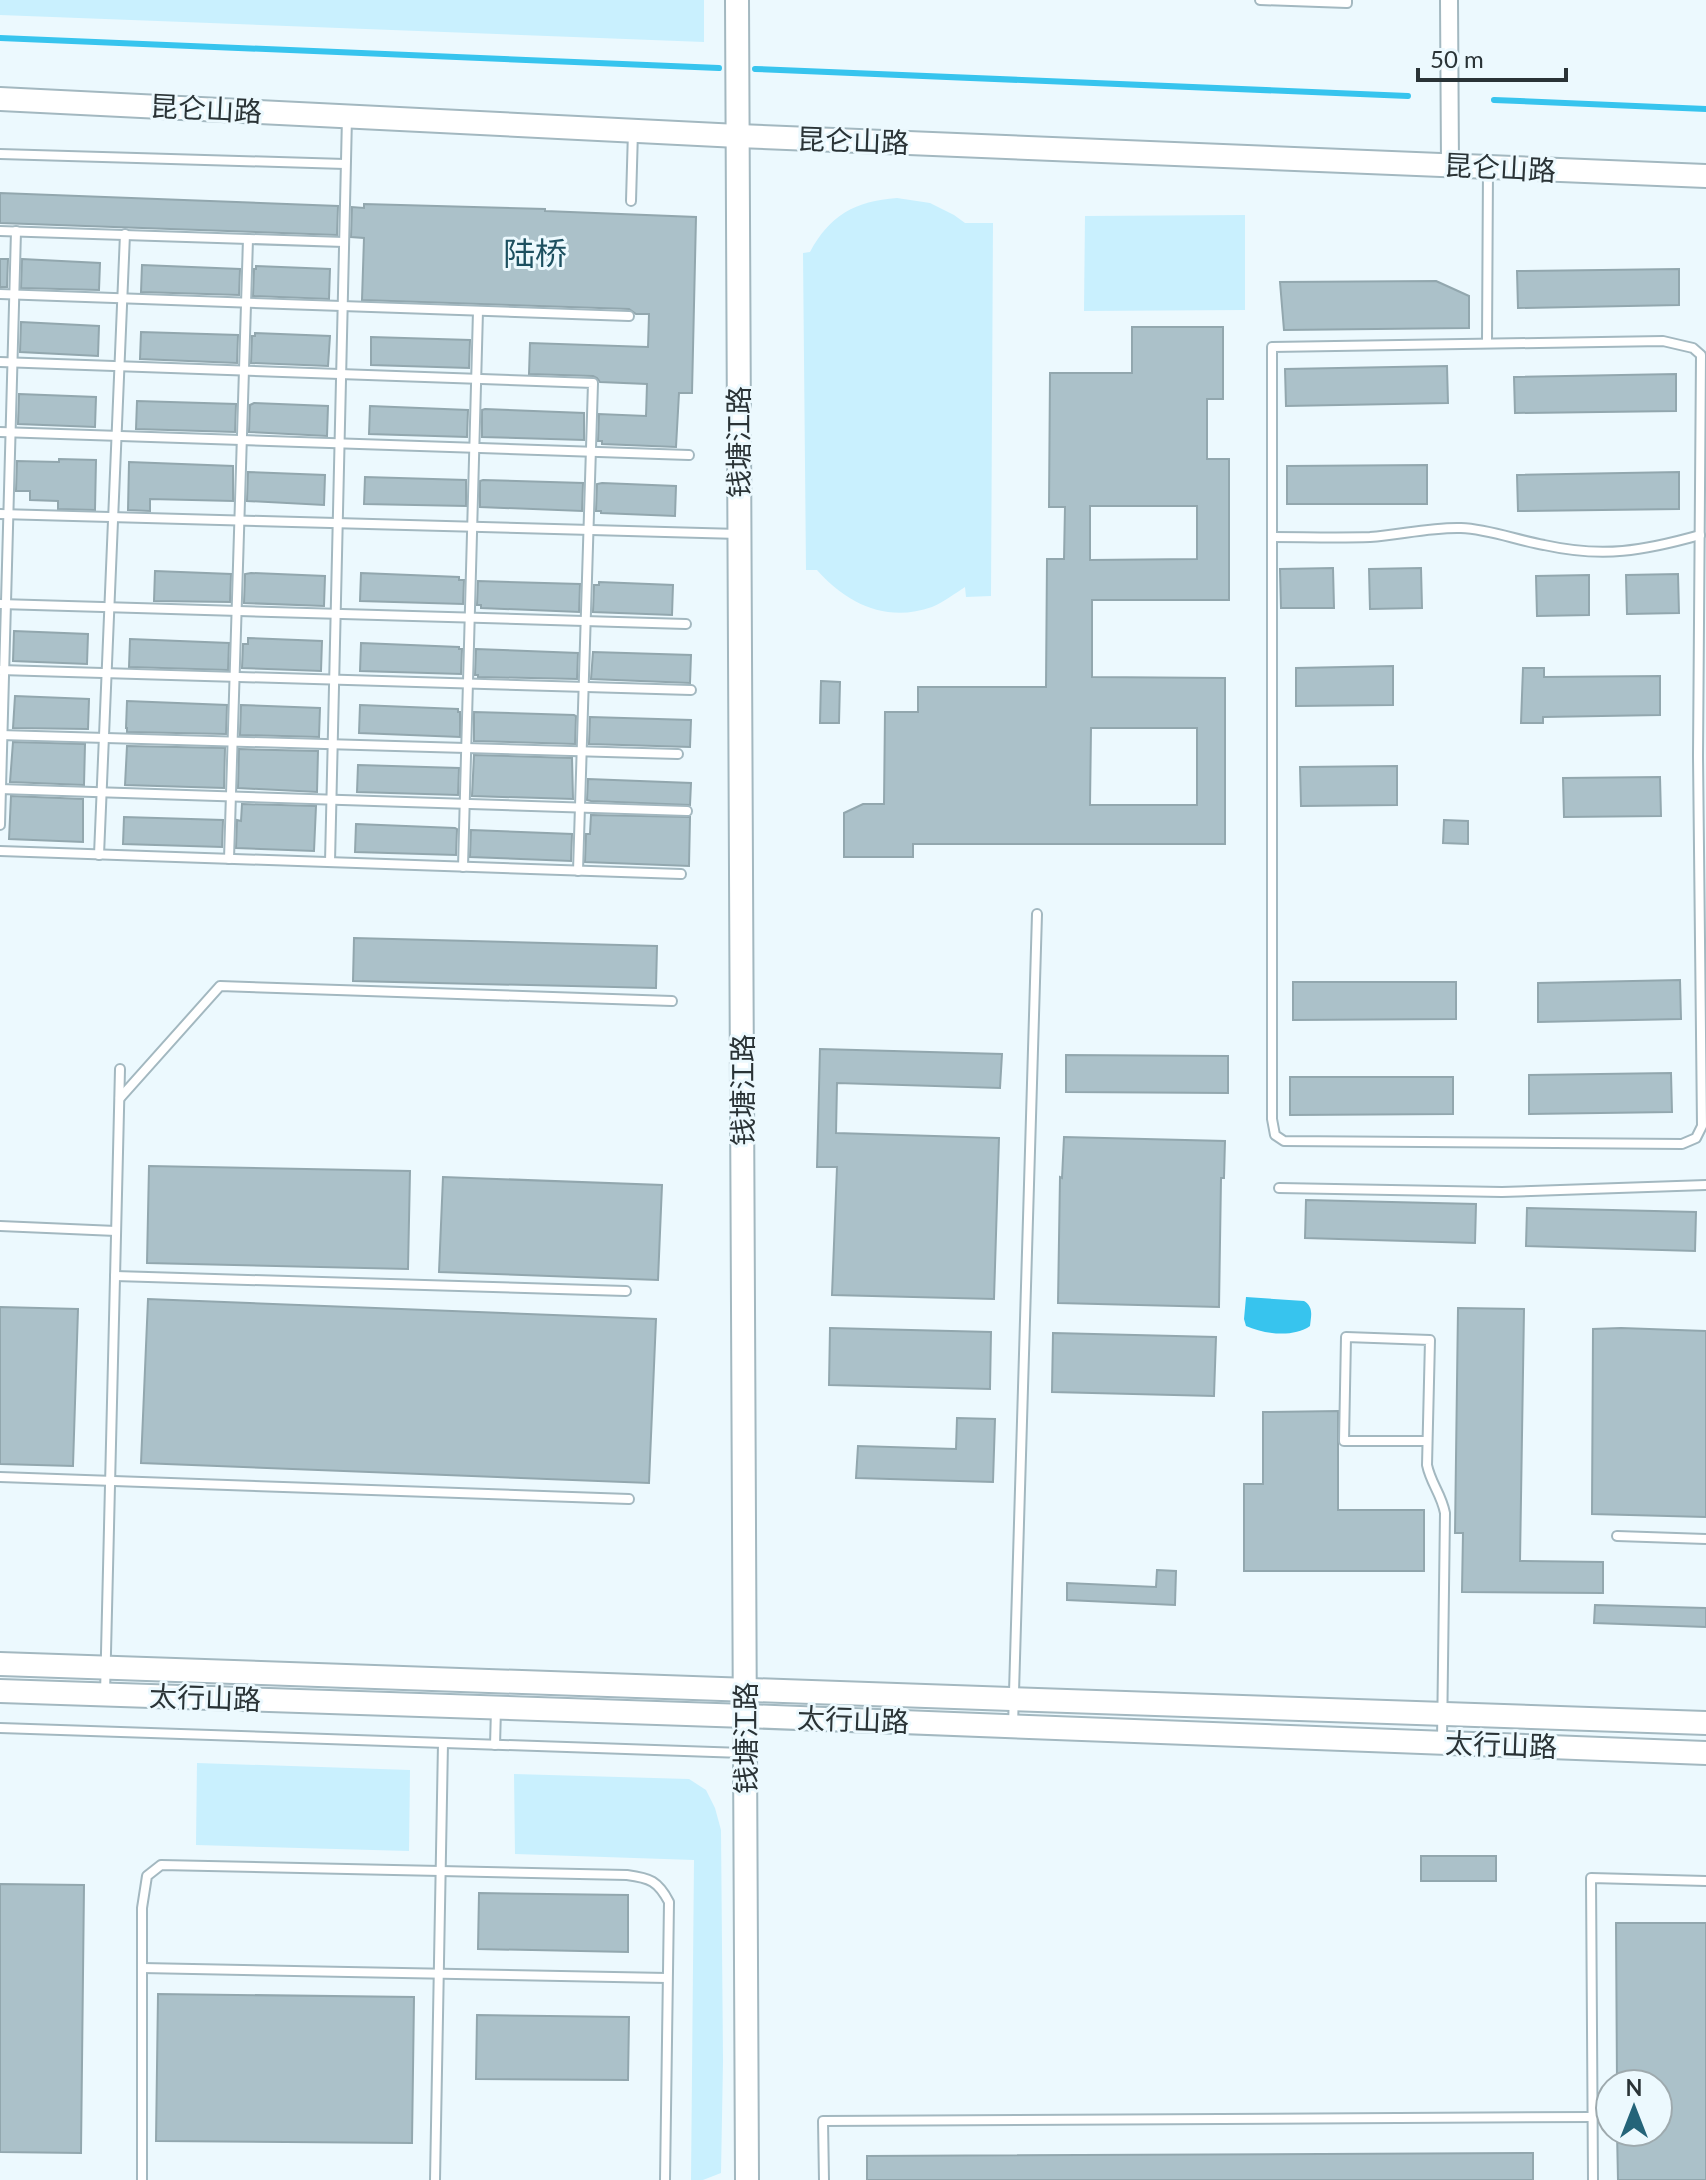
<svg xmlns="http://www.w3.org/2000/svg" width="1706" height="2180" font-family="Lato,'Noto Sans SC',sans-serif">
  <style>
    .green { fill: #c9f0fe }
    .water { fill: #37c4ee }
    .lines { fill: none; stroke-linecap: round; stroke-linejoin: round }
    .stream { stroke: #37c4ee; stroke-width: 6 }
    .building { fill: #abc1c9; stroke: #92a7ae; stroke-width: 2; fill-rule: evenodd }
    .lane-casing { stroke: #a3b8c0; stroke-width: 12 }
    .street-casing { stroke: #a3b8c0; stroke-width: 20 }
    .secondary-casing { stroke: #a3b8c0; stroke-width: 26 }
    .lane { stroke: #fff; stroke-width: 8 }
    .street { stroke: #fff; stroke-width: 16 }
    .secondary { stroke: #fff; stroke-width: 22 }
    .labels { text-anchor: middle; stroke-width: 6; stroke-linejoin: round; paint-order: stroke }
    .street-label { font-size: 28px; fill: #2a3336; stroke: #ecf9fe }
    .quarter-label { font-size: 32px; fill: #1d5060; stroke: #ecf9fe }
  </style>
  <rect width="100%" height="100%" fill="#ecf9fe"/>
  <!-- green -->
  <g class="green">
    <path d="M0,0h704v42l-704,-27z"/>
    <path d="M897,198l33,5 24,12 11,8h28l-2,373 -25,1 -1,-10c-11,7 -21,15 -33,20 -45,16 -85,-3 -115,-37h-11l-3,-317 7,-1c20,-37 45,-51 87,-54z"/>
    <path d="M1245,215v95l-161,1 1,-95z"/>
    <path d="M197,1763l213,7 -1,81 -213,-6z"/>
    <path d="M514,1774l175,5 17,11 9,18 6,22 2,231 -2,112 -18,7h-12l3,-320 -179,-6z"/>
  </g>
  <!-- water -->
  <path class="water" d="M1246,1297l58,4c10,6 7,15 6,25 -17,12 -46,8 -64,0l-2,-7z"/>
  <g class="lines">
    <!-- stream -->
    <g class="stream">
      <path d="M0,38l719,30"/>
      <path d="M755,69l653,27"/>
      <path d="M1494,100l212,9"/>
    </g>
  </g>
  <!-- building -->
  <g class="building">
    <path d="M0,193l338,13 -1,29 -337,-12z"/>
    <path d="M364,204l181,5v2l151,6 -4,176h-13l-3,54 -74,-3v-3h-4l1,-27 47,2 1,-32 -47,-2 -3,-4 -4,-2 -64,-2 1,-31 118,4 1,-33h-13l-7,-5 -267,-9 2,-62 -13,-1 1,-30 12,1z"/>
    <path d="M0,259h8l-1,28h-7z"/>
    <path d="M22,259l78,4 -1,27 -78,-2z"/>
    <path d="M142,265l98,4 -1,26 -98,-3z"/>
    <path d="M256,266l74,3 -1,30 -76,-3 1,-27h2z"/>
    <path d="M1679,269v36l-161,3 -1,-37z"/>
    <path d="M1436,281l33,15v32l-185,2 -4,-48z"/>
    <path d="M21,322l78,4 -1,30 -78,-4z"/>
    <path d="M1132,327h91v72h-16v60h22v141h-137v77l133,1v166h-312v13h-69v-44l19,-9h21l1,-92h33v-25h128l1,-128h17l1,-52h-16l1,-134h82zM1090,506h107v53l-107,1zM1091,728h106v77h-107z"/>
    <path d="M141,332l97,3 -1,28 -97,-4z"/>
    <path d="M255,333l75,3 -2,30 -77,-3 1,-27h3z"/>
    <path d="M371,337l99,3 -1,28 -98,-3z"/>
    <path d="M1447,366l1,37 -162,3 -1,-37z"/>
    <path d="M1676,374v37l-161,2 -1,-36z"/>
    <path d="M19,394l77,3 -1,30 -77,-3z"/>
    <path d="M137,401l99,3 -1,28 -99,-3z"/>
    <path d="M254,403l74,3 -1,30 -78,-4 1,-27z"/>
    <path d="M370,406l98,4 -1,27 -98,-3z"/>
    <path d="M485,409l99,4v27l-102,-3v-27z"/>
    <path d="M59,459l37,1 -1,50 -37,-1v-8l-28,-1v-9h-14l1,-30 42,1z"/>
    <path d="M129,462l104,4v35l-83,-2v12l-22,-1z"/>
    <path d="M1427,465v39h-140v-38z"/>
    <path d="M248,472l77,3 -1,30 -77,-4z"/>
    <path d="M1679,472v37l-161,2 -1,-36z"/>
    <path d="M365,477l101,3v26l-102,-2z"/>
    <path d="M483,480l100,3 -1,28 -102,-4v-26z"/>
    <path d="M602,483l74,3 -1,30 -74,-3v-2h-5l1,-27z"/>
    <path d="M1333,568l1,40h-53l-1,-39z"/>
    <path d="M1421,568l1,40 -52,1 -1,-40z"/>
    <path d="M155,571l76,3 -1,28 -76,-1z"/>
    <path d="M251,573l74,3 -1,30 -80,-3 1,-29z"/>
    <path d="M361,573l98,4v3h5l-1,24 -103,-3z"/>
    <path d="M1678,574l1,39 -52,1 -1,-39z"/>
    <path d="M1589,575v40l-52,1 -1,-40z"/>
    <path d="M478,581l102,3 -1,28 -98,-4v-3h-4z"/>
    <path d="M599,582l74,3 -1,30 -79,-3 1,-27h5z"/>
    <path d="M14,631l74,3 -1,30 -74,-3z"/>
    <path d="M248,638l74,3 -1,30 -79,-3 1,-24h5z"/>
    <path d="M130,639l99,4 -1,27 -99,-3z"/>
    <path d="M361,643l98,4v2h3l-1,25 -101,-3z"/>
    <path d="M476,649l102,4 -1,26 -99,-2v-2h-3z"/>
    <path d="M593,652l98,3 -1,28 -99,-4z"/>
    <path d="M1393,666v39l-97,1v-38z"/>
    <path d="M1523,668h21v9l116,-1v39l-117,2v6h-22z"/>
    <path d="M821,681l19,1 -1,41h-19z"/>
    <path d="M15,696l74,3 -1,30 -75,-1z"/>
    <path d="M127,701l100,4 -1,29 -99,-2v-4h-1z"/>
    <path d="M241,705l79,3 -1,29 -79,-2z"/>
    <path d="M360,705l98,4v3h2v25l-101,-4z"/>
    <path d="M474,712l100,3 2,1 -1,28 -101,-3z"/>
    <path d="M590,717l101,3 -1,27 -101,-3z"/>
    <path d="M13,742l72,2 -1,41 -74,-3z"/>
    <path d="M127,746l98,2 -1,40 -99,-3z"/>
    <path d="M239,749l79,2 -1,41 -79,-4z"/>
    <path d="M474,755l98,3 1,41 -101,-3z"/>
    <path d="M358,765l101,3 -1,27 -101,-3z"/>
    <path d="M1397,766v39l-96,1 -1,-39z"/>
    <path d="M1660,777l1,39 -97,1 -1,-39z"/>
    <path d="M588,779l103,4 -1,22 -99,-4 -4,-1z"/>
    <path d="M11,796l72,3v43l-74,-3z"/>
    <path d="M242,804l74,2 -2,45 -78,-3 1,-28 4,1z"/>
    <path d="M591,815l99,2 -1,49 -104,-4 1,-28h4z"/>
    <path d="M124,817l99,3 -1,27 -99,-3z"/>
    <path d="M1444,820l24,1v23l-25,-1z"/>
    <path d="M356,824l99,4 2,1 -1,26 -101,-3z"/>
    <path d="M471,830l101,4 -1,27 -101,-4z"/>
    <path d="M354,938l303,8 -1,42 -303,-7z"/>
    <path d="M1680,980l1,39 -143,3v-39z"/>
    <path d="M1293,982h163v37l-163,1z"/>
    <path d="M820,1049l182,5 -2,34 -163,-5 -1,50 163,5 -5,161 -162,-4 5,-128h-20z"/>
    <path d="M1066,1055l162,1v37l-162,-1z"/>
    <path d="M1671,1073l1,39 -143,2v-39z"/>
    <path d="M1290,1077h163v37l-163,1z"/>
    <path d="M1064,1137l161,4 -1,37h-3l-2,129 -161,-4 2,-126 2,1z"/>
    <path d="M149,1166l261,5 -2,98 -261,-6z"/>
    <path d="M443,1177l219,8 -4,95 -219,-8z"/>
    <path d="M1306,1200l170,4 -1,39 -170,-5z"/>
    <path d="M1527,1208l169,4 -1,39 -169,-5z"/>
    <path d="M148,1299l508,20 -7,164 -508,-20z"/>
    <path d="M0,1307l78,2 -5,157 -73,-2z"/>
    <path d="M1458,1308l66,1 -4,252 83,1v31l-141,-1 1,-59h-8z"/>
    <path d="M830,1328l161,4 -1,57 -161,-4z"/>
    <path d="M1621,1328l85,3v186l-114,-3 1,-185z"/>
    <path d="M1053,1333l163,4 -2,59 -162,-4z"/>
    <path d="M1338,1411v99h86v61h-180v-87h19v-72z"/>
    <path d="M957,1418l38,1 -2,63 -137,-4 2,-32 98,3z"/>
    <path d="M1157,1570l19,1 -1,34 -108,-5v-17l89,4z"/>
    <path d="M1595,1605l111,3v19l-112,-4z"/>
    <rect x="1421" y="1856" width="75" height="25"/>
    <path d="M0,1884l84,1 -3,268 -81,-1z"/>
    <path d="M479,1893l149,2v57l-150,-3z"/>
    <path d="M1616,1923h90v257h-88l-1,-48h41v-48h-41z"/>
    <path d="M158,1994l256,3 -2,146 -256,-2z"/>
    <path d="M477,2015l152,2 -1,63 -152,-1z"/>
    <path d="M1533,2153v27h-666v-24z"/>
  </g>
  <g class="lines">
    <!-- lane casing -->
    <g class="lane-casing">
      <g id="lane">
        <path d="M1260,0l87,3v-3"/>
        <path d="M0,154l345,10"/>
        <path d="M631,201l2,-70"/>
        <path d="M0,231l344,11"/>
        <path d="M0,294l629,22"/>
        <path d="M1663,341l30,7 8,7 -3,401 4,370 -6,12 -14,6 -398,-3 -9,-6 -3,-16v-772z"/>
        <path d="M1487,343l1,-174"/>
        <path d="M0,362l593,21 -15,488"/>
        <path d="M0,432l689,23"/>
        <path d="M0,514l739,20"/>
        <path d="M1272,537c32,0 65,1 98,0 30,-2 60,-10 91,-9 28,1 55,12 83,17 59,13 99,6 156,-10"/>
        <path d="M0,604l686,20"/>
        <path d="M0,670l691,20"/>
        <path d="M0,735l678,19"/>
        <path d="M0,789l687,22"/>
        <path d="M0,825l16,-594"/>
        <path d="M0,851l681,23"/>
        <path d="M99,855l26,-621"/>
        <path d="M229,859l19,-620"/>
        <path d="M330,862l17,-745"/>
        <path d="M463,867l15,-556"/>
        <path d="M120,1098l100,-112 452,15"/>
        <path d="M1279,1188l223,4 204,-7"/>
        <path d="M0,1226l116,5"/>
        <path d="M115,1276l511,15"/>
        <path d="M1427,1441h-83l2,-104 84,3 -3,125c4,19 14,28 18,48l-3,227"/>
        <path d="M0,1477l629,22"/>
        <path d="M1617,1536l89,3"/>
        <path d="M105,1694l15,-625"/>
        <path d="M1013,1726l24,-812"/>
        <path d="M0,1728l743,25"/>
        <path d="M495,1745l1,-36"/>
        <path d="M142,1968l525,10"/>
        <path d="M142,2180v-272l5,-32 14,-11 466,10c23,3 31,6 42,27l-4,278"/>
        <path d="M435,2180l8,-437"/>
        <path d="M824,2180l-1,-59 770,-4"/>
        <path d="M1593,2180l-2,-302 115,3"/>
      </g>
    </g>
    <!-- street casing -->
    <g class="street-casing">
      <path id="street" d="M1449,0l1,165"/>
    </g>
    <!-- secondary casing -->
    <g class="secondary-casing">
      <g id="secondary">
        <path d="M737,0l10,2180"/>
        <path d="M0,99l738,37 968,40"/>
        <path d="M0,1664l1706,59"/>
        <path d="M0,1691l746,25 960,37"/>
      </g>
    </g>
    <!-- lane -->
    <use href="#lane" class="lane"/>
    <!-- street -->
    <use href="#street" class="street"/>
    <!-- secondary -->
    <use href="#secondary" class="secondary"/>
  </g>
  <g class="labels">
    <!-- street labels -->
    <g class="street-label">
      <text transform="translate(206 109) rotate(3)" y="10">昆仑山路</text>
      <text transform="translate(853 141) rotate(2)" y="10">昆仑山路</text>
      <text transform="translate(1500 168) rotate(3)" y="10">昆仑山路</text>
      <text transform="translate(739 442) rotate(-90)" y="10">钱塘江路</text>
      <text transform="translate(743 1090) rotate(-90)" y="10">钱塘江路</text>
      <text transform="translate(205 1698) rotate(2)" y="10">太行山路</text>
      <text transform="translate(853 1720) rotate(2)" y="10">太行山路</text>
      <text transform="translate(746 1738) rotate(-90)" y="10">钱塘江路</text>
      <text transform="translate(1501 1745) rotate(2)" y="10">太行山路</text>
    </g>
    <!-- quarter labels -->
    <g class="quarter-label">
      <text x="535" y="265">陆桥</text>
    </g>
  </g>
  <!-- north arrow -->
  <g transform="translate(1634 2108)"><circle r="38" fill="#ecf9fe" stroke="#9eaaae" stroke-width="2"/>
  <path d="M0-6L14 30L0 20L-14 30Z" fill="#246479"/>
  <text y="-12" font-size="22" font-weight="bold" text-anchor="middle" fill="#2a3336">N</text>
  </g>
  <!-- scale -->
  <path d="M1418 68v12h148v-12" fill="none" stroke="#2a3336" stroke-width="4"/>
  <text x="1430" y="68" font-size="24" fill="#2a3336" stroke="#ecf9fe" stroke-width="6" paint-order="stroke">50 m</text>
</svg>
